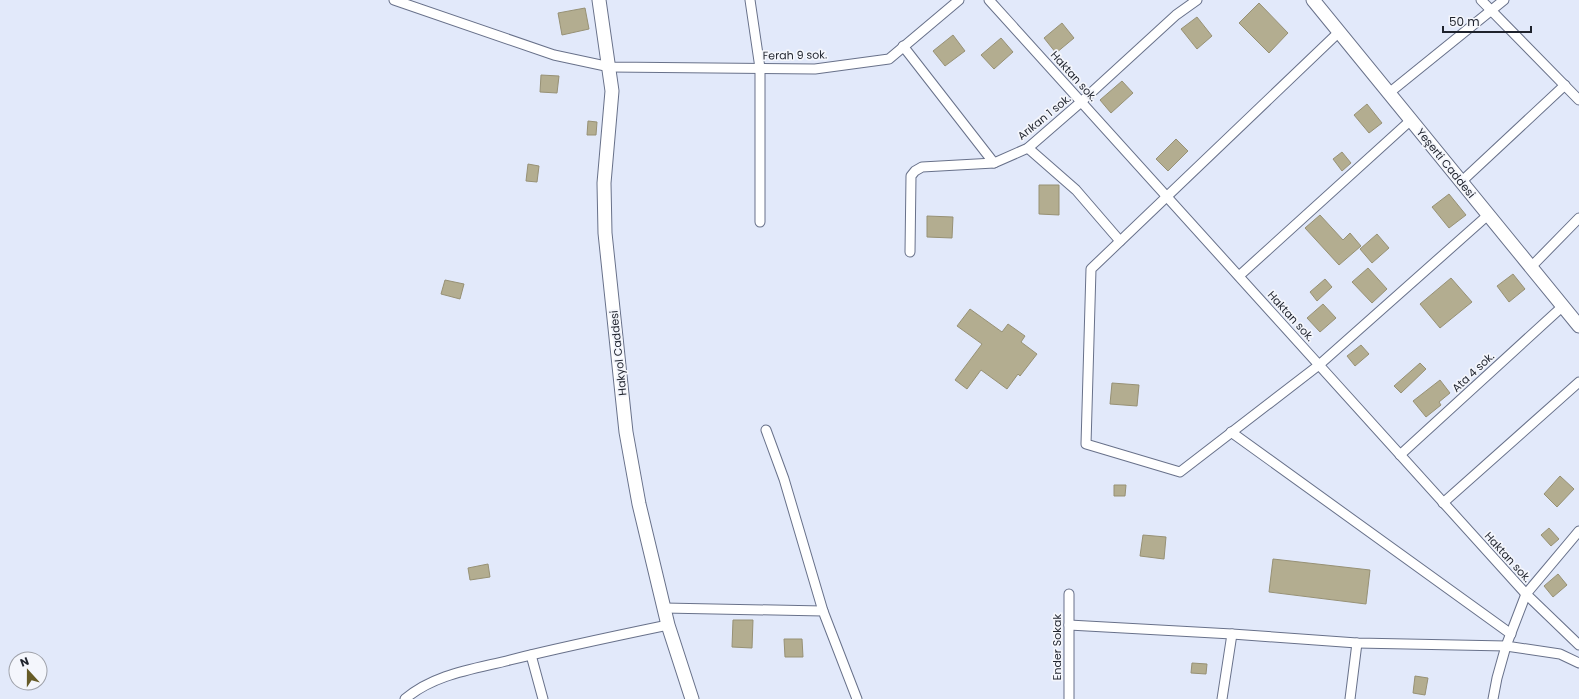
<svg xmlns="http://www.w3.org/2000/svg" width="1579" height="699" font-family="Poppins,sans-serif">
  <style>
    .building { fill: #b3ad90; stroke: #979175 }
    .lines { fill: none; stroke-linecap: round; stroke-linejoin: round }
    .street-casing { stroke: #68718a; stroke-width: 11 }
    .secondary-casing { stroke: #68718a; stroke-width: 15 }
    .street { stroke: #fff; stroke-width: 9 }
    .secondary { stroke: #fff; stroke-width: 13 }
    .labels { text-anchor: middle; stroke-width: 3.5; stroke-linejoin: round; paint-order: stroke }
    .street-label { font-size: 11px; fill: #1e222c; stroke: #f4f6fc }
  </style>
  <rect width="100%" height="100%" fill="#e2e9fa"/>
  <!-- building -->
  <g class="building">
    <path d="M1259,3l29,30 -19,20 -30,-30z"/>
    <path d="M585,8l4,21 -27,6 -4,-22z"/>
    <path d="M1197,17l15,19 -15,13 -16,-20z"/>
    <path d="M1062,23l12,15 -18,15 -12,-15z"/>
    <path d="M953,35l12,16 -20,15 -12,-15z"/>
    <path d="M1001,38l12,14 -19,17 -13,-14z"/>
    <path d="M541,75l18,1 -2,17 -17,-1z"/>
    <path d="M1122,81l11,12 -22,20 -11,-13z"/>
    <path d="M1367,104l15,19 -13,10 -15,-18z"/>
    <path d="M588,121l9,1 -1,13h-9z"/>
    <path d="M1176,139l12,12 -20,20 -12,-12z"/>
    <path d="M1342,152l9,11 -9,8 -9,-12z"/>
    <path d="M528,164l11,2 -2,16 -11,-1z"/>
    <path d="M1039,185h20v30l-20,-1z"/>
    <path d="M1449,194l17,21 -17,13 -17,-21z"/>
    <path d="M1320,215l23,25 7,-7 11,13 -22,19 -34,-37z"/>
    <path d="M927,216l26,1 -1,21 -25,-1z"/>
    <path d="M1377,234l12,14 -17,15 -12,-14z"/>
    <path d="M1368,268l19,21 -15,14 -20,-21z"/>
    <path d="M1513,274l12,15 -16,13 -12,-16z"/>
    <path d="M1451,278l21,24 -32,26 -20,-24z"/>
    <path d="M1325,279l7,8 -15,14 -7,-9z"/>
    <path d="M445,280l19,4 -4,15 -19,-5z"/>
    <path d="M1323,304l13,14 -16,14 -13,-14z"/>
    <path d="M970,309l32,23 6,-8 17,12 -4,6 16,12 -17,22 -2,-2 -11,15 -26,-19 -14,19 -12,-9 27,-36 -25,-18z"/>
    <path d="M1361,345l8,9 -14,12 -8,-10z"/>
    <path d="M1420,363l6,6 -25,24 -7,-7z"/>
    <path d="M1440,380l10,13 -11,9 2,3 -15,12 -13,-16z"/>
    <path d="M1112,383l27,2 -2,21 -27,-2z"/>
    <path d="M1560,476l14,13 -17,18 -13,-13z"/>
    <path d="M1114,485h12l-1,11h-11z"/>
    <path d="M1549,528l10,11 -8,7 -10,-11z"/>
    <path d="M1143,535l23,2 -2,22 -24,-3z"/>
    <path d="M1273,559l97,11 -4,34 -97,-12z"/>
    <path d="M488,564l2,13 -20,3 -2,-12z"/>
    <path d="M1558,574l9,11 -14,12 -9,-11z"/>
    <path d="M733,620h20l-1,28 -20,-1z"/>
    <path d="M784,639h18l1,18h-18z"/>
    <path d="M1192,663l15,1 -1,10 -15,-1z"/>
    <path d="M1415,676l13,2 -3,17 -12,-2z"/>
  </g>
  <g class="lines">
    <!-- street casing -->
    <g class="street-casing">
      <g id="street">
        <path d="M394,0l160,55 56,12 205,2 74,-10 70,-59"/>
        <path d="M750,0l10,68v154"/>
        <path d="M989,0l537,594 53,51"/>
        <path d="M1481,0l98,100"/>
        <path d="M1339,32l-248,237 -5,175 94,28 139,-107 169,-150"/>
        <path d="M903,46l91,117 34,-15 53,-46 95,-87 21,-15"/>
        <path d="M1389,93l115,-93"/>
        <path d="M1028,148l48,42 44,51"/>
        <path d="M1461,182l104,-97"/>
        <path d="M910,252l1,-76 4,-5 7,-4 72,-4"/>
        <path d="M1531,267l48,-49"/>
        <path d="M1239,276l172,-156"/>
        <path d="M766,430l18,49 39,132"/>
        <path d="M1231,432l280,202"/>
        <path d="M1400,455l163,-149"/>
        <path d="M1443,503l136,-121"/>
        <path d="M664,608l159,3 34,88"/>
        <path d="M1069,625l163,9 125,9 149,3 54,8 19,9"/>
        <path d="M531,655l12,44"/>
        <path d="M405,699c29,-25 69,-30 105,-39 52,-13 105,-24 158,-35"/>
        <path d="M1069,699v-105"/>
        <path d="M1222,699l10,-65"/>
        <path d="M1350,699l7,-56"/>
        <path d="M1493,699l4,-21 9,-32 20,-52 53,-63"/>
      </g>
    </g>
    <!-- secondary casing -->
    <g class="secondary-casing">
      <g id="secondary">
        <path d="M599,0l13,91 -8,92 1,50 21,199 13,72 29,121 24,74"/>
        <path d="M1313,0l266,326"/>
      </g>
    </g>
    <!-- street -->
    <use href="#street" class="street"/>
    <!-- secondary -->
    <use href="#secondary" class="secondary"/>
  </g>
  <g class="labels">
    <!-- street labels -->
    <g class="street-label">
      <text transform="translate(795 55) rotate(-1)" y="4">Ferah 9 sok.</text>
      <text transform="translate(1074 76) rotate(48)" y="4">Haktan sok.</text>
      <text transform="translate(1044 117) rotate(-39)" y="4">Arıkan 1 sok.</text>
      <text transform="translate(1446 163) rotate(51)" y="4">Yeşerti Caddesi</text>
      <text transform="translate(1291 316) rotate(48)" y="4">Haktan sok.</text>
      <text transform="translate(618 353) rotate(-96)" y="4">Hakyol Caddesi</text>
      <text transform="translate(1473 372) rotate(-43)" y="4">Ata 4 sok.</text>
      <text transform="translate(1508 557) rotate(48)" y="4">Haktan sok.</text>
      <text transform="translate(1057 647) rotate(-90)" y="4">Ender Sokak</text>
    </g>
  </g>
  <!-- north arrow -->
  <g transform="translate(28 671) rotate(339)"><circle r="19" fill="#f4f6fc" stroke="#9ea1a9"/>
  <path d="M0-3L7 15L0 10L-7 15Z" fill="#665b27"/>
  <text y="-6" font-size="11" font-weight="bold" text-anchor="middle" fill="#1e222c">N</text>
  </g>
  <!-- scale -->
  <path d="M1443 26v6h88v-6" fill="none" stroke="#1e222c" stroke-width="2"/>
  <text x="1449" y="26" font-size="12" fill="#1e222c" stroke="#f4f6fc" stroke-width="3" paint-order="stroke">50 m</text>
</svg>
